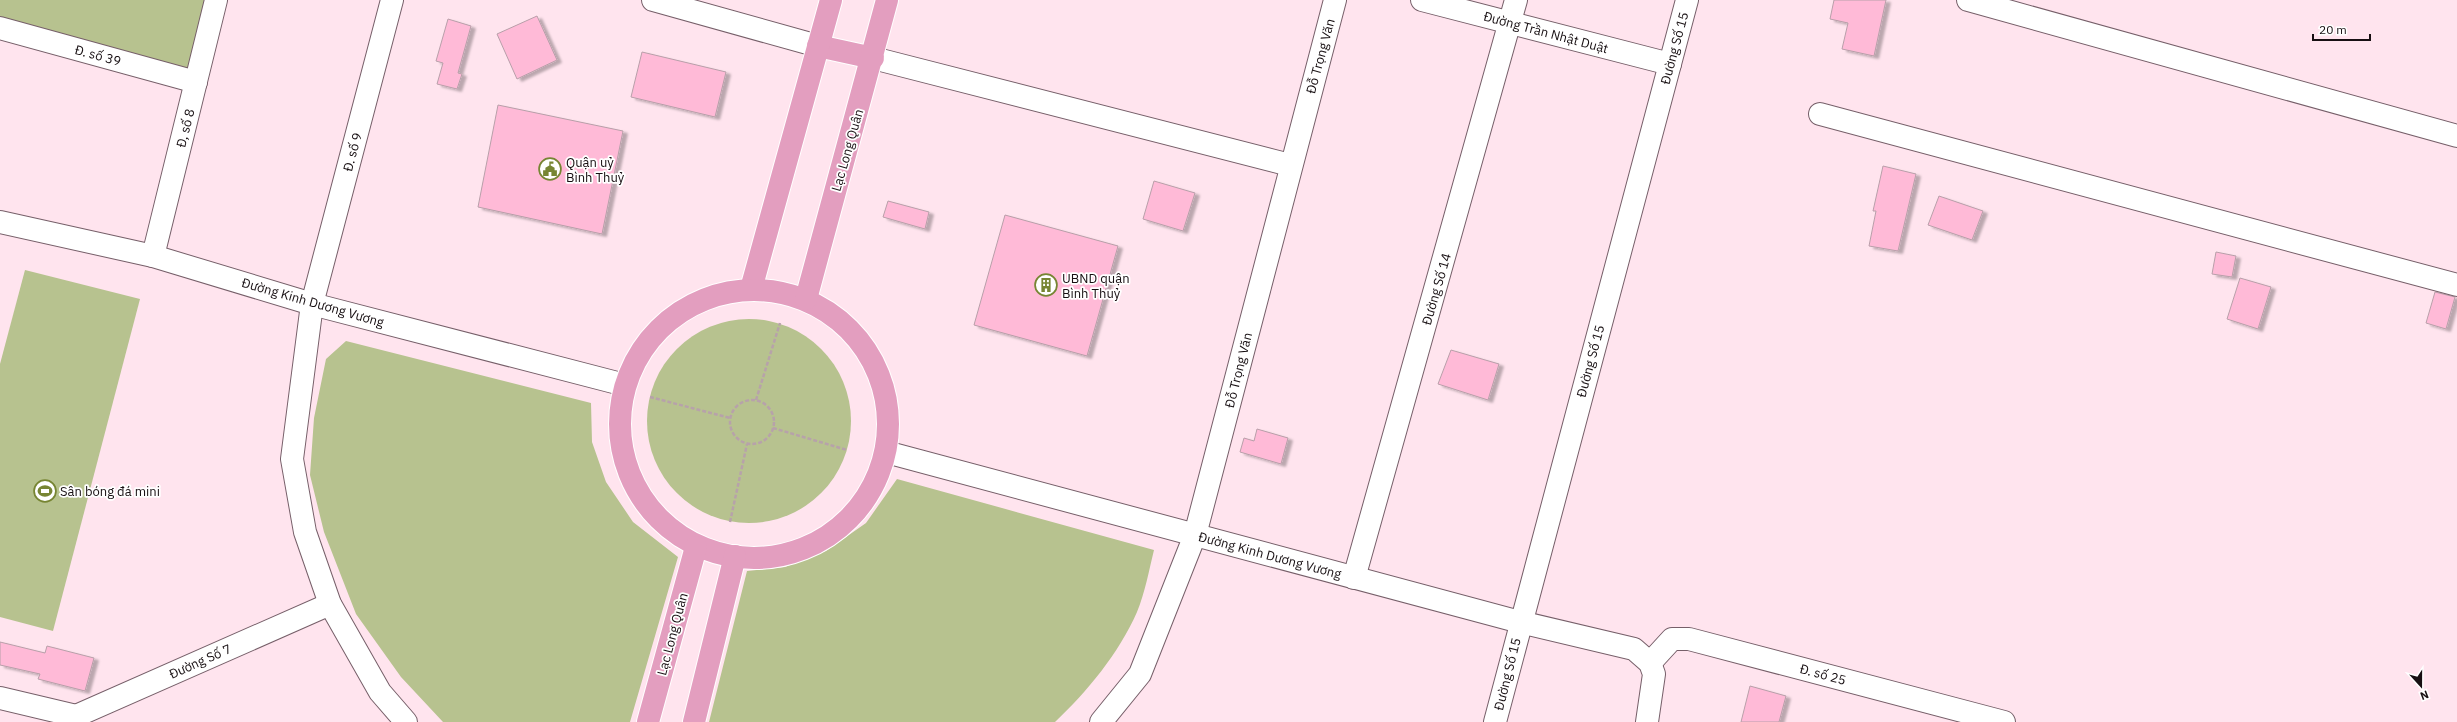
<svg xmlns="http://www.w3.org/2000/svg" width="2457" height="722" font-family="'IBM Plex Sans',sans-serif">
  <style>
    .green { fill: #b7c28f }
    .building { fill: #ffbad7; stroke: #b89fa9; filter: url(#shadow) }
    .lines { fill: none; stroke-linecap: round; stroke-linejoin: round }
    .minor-casing { stroke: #765f69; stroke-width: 24 }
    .major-casing { stroke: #fff; stroke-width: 24 }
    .path { stroke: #b7a2aa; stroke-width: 2.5; stroke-dasharray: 4 2; stroke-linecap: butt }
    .minor { stroke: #fff; stroke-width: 22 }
    .major { stroke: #e39ebf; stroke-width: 22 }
    .labels { text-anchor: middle; stroke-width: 3.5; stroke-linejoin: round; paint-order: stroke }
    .street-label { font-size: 13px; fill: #170f12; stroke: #fff }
    .poi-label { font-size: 13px; fill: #170f12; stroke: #fff; text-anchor: start }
  </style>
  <defs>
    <filter id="shadow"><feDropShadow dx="4.5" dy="2.5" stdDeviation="1" flood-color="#0004"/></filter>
  </defs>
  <rect width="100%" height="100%" fill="#ffe4ee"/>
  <!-- green -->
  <g class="green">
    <path d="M0,0h212l-21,74 -191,-52z"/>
    <path d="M25,270l115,29 -87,332 -53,-14v-253z"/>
    <circle cx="749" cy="421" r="102"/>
    <path d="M346,341l245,62 1,39 14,40 27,40 45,35 -48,165h-187l-42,-45 -45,-63 -32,-82 -14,-57 4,-57 12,-59z"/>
    <path d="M897,479l257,71c-5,20 -9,43 -17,62 -18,41 -50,80 -82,110h-346l38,-151 38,-4 41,-16 40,-28z"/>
  </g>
  <!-- building -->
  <g class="building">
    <path d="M1834,0h52l-12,56 -32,-7 6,-26 -18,-4z"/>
    <path d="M537,16l20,44 -40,19 -20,-45z"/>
    <path d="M448,19l23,7 -13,47 4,1 -5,15 -20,-5 6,-21 -7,-2z"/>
    <path d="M642,52l84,20 -11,45 -84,-20z"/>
    <path d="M498,105l125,26 -21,103 -124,-27z"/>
    <path d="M1883,166l33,8 -18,77 -29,-5 7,-35h-3z"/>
    <path d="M1154,181l41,12 -12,38 -40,-12z"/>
    <path d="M1939,196l44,15 -11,29 -44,-15z"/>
    <path d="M888,201l41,11 -4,17 -42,-12z"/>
    <path d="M1005,215l113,31 -31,110 -113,-31z"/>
    <path d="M2216,252l20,4 -4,21 -20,-3z"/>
    <path d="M2240,278l31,9 -13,42 -31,-10z"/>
    <path d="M2435,292l20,5 -9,32 -20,-6z"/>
    <path d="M1451,350l48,14 -11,36 -50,-16z"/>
    <path d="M1257,429l31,9 -7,26 -41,-12 4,-14 10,3z"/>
    <path d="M0,642l45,11 2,-7 47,12 -9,33 -47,-12 2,-5 -40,-9z"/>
    <path d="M1750,686l36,10 -7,26h-38z"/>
  </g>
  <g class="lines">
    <!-- minor casing -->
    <g class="minor-casing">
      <g id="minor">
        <path d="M392,0l-80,304 -20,155 13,73 25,72 50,88 26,30"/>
        <path d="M653,0l165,46"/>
        <path d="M1422,0l248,64"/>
        <path d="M1968,0l489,136"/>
        <path d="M0,28l196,54"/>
        <path d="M873,58l417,107"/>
        <path d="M1820,114l637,171"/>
        <path d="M0,222l153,34 159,48 313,81"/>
        <path d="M153,256l63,-256"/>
        <path d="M886,452l634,170 114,27 16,14 4,11 -7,48"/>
        <path d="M1354,578l162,-578"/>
        <path d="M1650,663l22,-24h17l315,83"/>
        <path d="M0,698l76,18"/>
        <path d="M74,722l2,-6 254,-112"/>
        <path d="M1101,722l39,-48 55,-139 140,-535"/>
        <path d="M1495,722l192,-722"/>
      </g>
    </g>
    <!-- major casing -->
    <g class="major-casing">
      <g id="major">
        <path d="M818,46l55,12"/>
        <path d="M751,289l80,-289"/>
        <circle cx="754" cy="424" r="134"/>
        <path d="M806,299l81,-299"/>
        <path d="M648,722l48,-175"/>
        <path d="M694,722l41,-166"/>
      </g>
    </g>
    <!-- path -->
    <g class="path">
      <path d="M650,397l80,21"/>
      <circle cx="752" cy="422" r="22"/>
      <path d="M756,400l24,-77"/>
      <path d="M773,428l74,22"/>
      <path d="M730,522l17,-78"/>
    </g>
    <!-- minor -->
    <use href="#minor" class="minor"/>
    <!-- major -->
    <use href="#major" class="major"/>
  </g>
  <!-- icons -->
  <defs>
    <g id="civic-ring" transform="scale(1.15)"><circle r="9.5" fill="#fff" stroke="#778533" stroke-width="1.5"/><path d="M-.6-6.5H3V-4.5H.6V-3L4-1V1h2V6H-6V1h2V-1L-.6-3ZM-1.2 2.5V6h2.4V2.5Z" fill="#778533"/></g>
    <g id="building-ring" transform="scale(1.15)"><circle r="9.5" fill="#fff" stroke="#778533" stroke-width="1.5"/><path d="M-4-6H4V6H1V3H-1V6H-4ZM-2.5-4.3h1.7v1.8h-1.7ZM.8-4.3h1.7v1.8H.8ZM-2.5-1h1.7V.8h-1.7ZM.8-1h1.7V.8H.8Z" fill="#778533"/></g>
    <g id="stadium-ring" transform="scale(1.15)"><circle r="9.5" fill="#fff" stroke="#778533" stroke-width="1.5"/><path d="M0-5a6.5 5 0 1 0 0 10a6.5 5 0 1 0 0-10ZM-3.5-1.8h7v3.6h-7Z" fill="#778533"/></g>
  </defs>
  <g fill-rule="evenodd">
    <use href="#civic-ring" x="550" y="169"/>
    <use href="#building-ring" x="1046" y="285"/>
    <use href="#stadium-ring" x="45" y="491"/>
  </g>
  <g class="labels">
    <!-- street labels -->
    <g class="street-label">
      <text transform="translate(1546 32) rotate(15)" y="5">Đường Trần Nhật Duật</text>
      <text transform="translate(1674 48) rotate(-75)" y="5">Đường Số 15</text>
      <text transform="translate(98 55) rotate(15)" y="5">Đ. số 39</text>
      <text transform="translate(1320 56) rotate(-75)" y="5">Đỗ Trọng Văn</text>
      <text transform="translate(185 128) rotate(-76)" y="5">Đ, số 8</text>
      <text transform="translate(847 150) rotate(-74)" y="5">Lạc Long Quân</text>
      <text transform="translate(352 152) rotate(-75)" y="5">Đ. số 9</text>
      <text transform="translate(1436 289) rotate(-74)" y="5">Đường Số 14</text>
      <text transform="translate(313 302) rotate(16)" y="5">Đường Kinh Dương Vương</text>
      <text transform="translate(1590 361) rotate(-75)" y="5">Đường Số 15</text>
      <text transform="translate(1238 370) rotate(-76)" y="5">Đỗ Trọng Văn</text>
      <text transform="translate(1270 555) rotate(15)" y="5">Đường Kinh Dương Vương</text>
      <text transform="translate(672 634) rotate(-75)" y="5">Lạc Long Quân</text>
      <text transform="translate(200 661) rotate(-24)" y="5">Đường Số 7</text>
      <text transform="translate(1507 674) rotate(-76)" y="5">Đường Số 15</text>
      <text transform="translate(1823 674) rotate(15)" y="5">Đ. số 25</text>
    </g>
    <!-- poi labels -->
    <g class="poi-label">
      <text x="566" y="167">Quận uỷ<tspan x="566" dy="15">Bình Thuỷ</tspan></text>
      <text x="1062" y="283">UBND quận<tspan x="1062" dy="15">Bình Thuỷ</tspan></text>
      <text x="60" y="496">Sân bóng đá mini</text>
    </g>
  </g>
  <!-- north arrow -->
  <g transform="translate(2421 686) rotate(159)" stroke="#ffffff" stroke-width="3" paint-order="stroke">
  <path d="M0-3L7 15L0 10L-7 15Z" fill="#170f12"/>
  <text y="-6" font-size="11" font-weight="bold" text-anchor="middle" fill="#170f12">N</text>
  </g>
  <!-- scale -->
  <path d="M2313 34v6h57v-6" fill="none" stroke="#170f12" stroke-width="2"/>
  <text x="2319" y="34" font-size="12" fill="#170f12" stroke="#ffffff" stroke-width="3" paint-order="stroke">20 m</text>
</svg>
